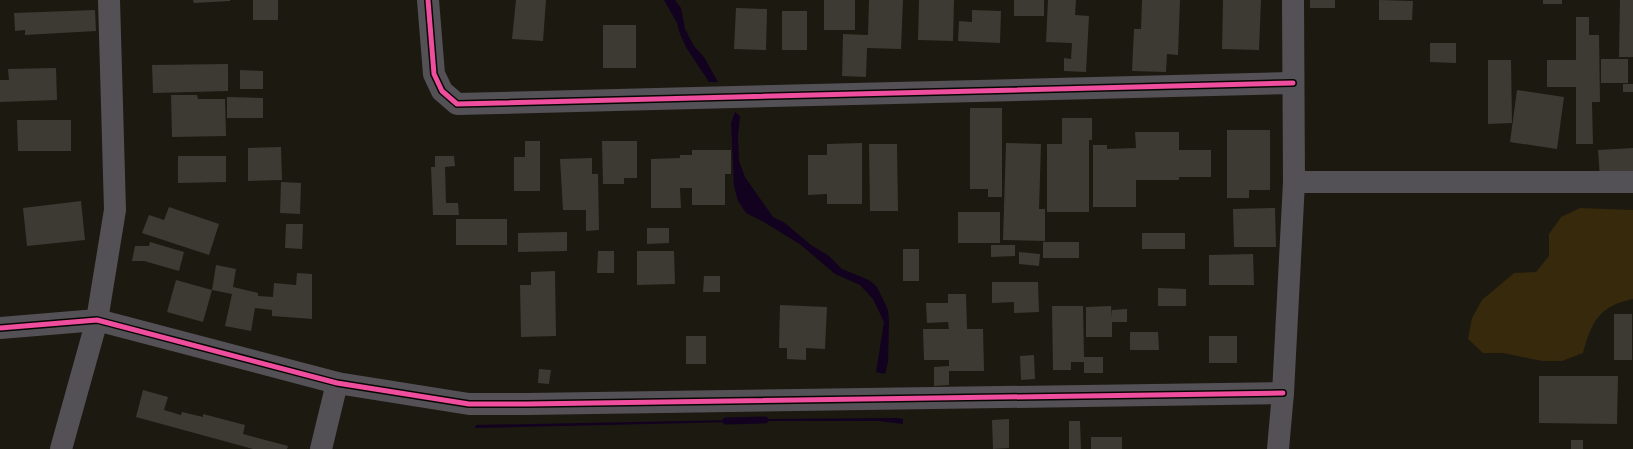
<svg xmlns="http://www.w3.org/2000/svg" width="1633" height="449" font-family="Manrope,sans-serif">
  <style>
    .green { fill: #37290b }
    .water { fill: #120220 }
    .lines { fill: none; stroke-linecap: round; stroke-linejoin: round }
    .stream { stroke: #120220; stroke-width: 7 }
    .building { fill: #3d3a33 }
    .minor { stroke: #545156; stroke-width: 22 }
    .cycleway-casing { stroke: #080602; stroke-width: 8 }
    .cycleway { stroke: #ef4d9e; stroke-width: 5 }
  </style>
  <rect width="100%" height="100%" fill="#1c1911"/>
  <!-- green -->
  <path class="green" d="M1580,208l53,2v89c-34,7 -41,22 -50,54l-21,8h-20l-39,-8h-20l-15,-14 4,-21 10,-18 32,-27 22,-1 13,-16v-22l12,-17z"/>
  <!-- water -->
  <g class="water">
    <path d="M664,0h11l6,8 4,21 9,17 10,11 14,25h-9l-22,-33 -7,-15 -3,-11z"/>
    <path d="M735,112l5,4 -2,20 1,25 6,16 28,40 12,6 26,22 18,11 13,13 27,11 8,7 11,23 1,13 -1,39 -3,12 -9,-2 8,-50 -11,-23 -13,-14 -25,-11 -34,-29 -37,-23 -18,-9 -8,-12 -4,-15 -3,-63z"/>
    <path d="M897,418l6,1v5l-24,-3h-122v-2z"/>
    <path d="M734,420v2l-259,6 1,-3z"/>
  </g>
  <g class="lines">
    <!-- stream -->
    <path class="stream" d="M726,421l39,-1"/>
  </g>
  <!-- building -->
  <g class="building">
    <path d="M193,0h37v1l-36,2z"/>
    <rect x="253" y="0" width="25" height="20"/>
    <path d="M516,0h30l-3,41 -31,-2z"/>
    <rect x="824" y="0" width="31" height="30"/>
    <path d="M869,0h34l-2,49 -34,-1 -1,29 -24,-1 1,-42 25,1z"/>
    <path d="M919,0h35l-1,41 -35,-1z"/>
    <rect x="1014" y="0" width="30" height="16"/>
    <path d="M1048,0h28l-1,15 14,1 -3,56 -22,-1v-13l7,1 1,-16 -26,-1z"/>
    <path d="M1142,0h38l-2,55 -11,-1 -1,18 -34,-1 2,-42h7z"/>
    <path d="M1223,0h38l-2,50 -37,-1z"/>
    <rect x="1310" y="0" width="25" height="8"/>
    <path d="M1379,0l34,1 -1,19h-33z"/>
    <rect x="1543" y="0" width="19" height="4"/>
    <path d="M1620,0h13v57h-14z"/>
    <path d="M736,8l31,1 -1,41 -32,-1z"/>
    <path d="M95,10l1,21 -71,4v-5l-10,1 -1,-18z"/>
    <path d="M972,10l29,1 -1,32 -42,-2 1,-20 13,1z"/>
    <rect x="782" y="11" width="25" height="39"/>
    <path d="M1576,17h13v18h10l1,67h-8l1,42h-17v-57h-29v-27h29z"/>
    <rect x="603" y="25" width="33" height="43"/>
    <path d="M1430,43h26v20l-26,-1z"/>
    <rect x="1601" y="59" width="27" height="24"/>
    <path d="M1488,60h23l1,63 -24,1z"/>
    <path d="M228,64v27l-75,2 -1,-28z"/>
    <path d="M56,68l1,32 -57,2v-22h9l-1,-11z"/>
    <path d="M240,70l23,1v18h-23z"/>
    <rect x="1623" y="84" width="10" height="8"/>
    <path d="M1517,90l47,7 -7,52 -47,-7z"/>
    <path d="M171,95h26l1,4h27l1,37 -54,1z"/>
    <path d="M227,97l36,1v20h-36z"/>
    <path d="M970,108h32v89h-14v-8h-18z"/>
    <path d="M1062,118h30v22h-3v72h-42v-68h15z"/>
    <path d="M17,120h54v31h-53z"/>
    <path d="M1227,130h43v60h-21v8h-22z"/>
    <path d="M1135,132h44v18h32v27h-32v3h-43v27h-43v-62h14v4l29,-1z"/>
    <path d="M525,141h15v50h-26v-34h11z"/>
    <path d="M602,141h35v37h-13v6h-21z"/>
    <path d="M862,143v61h-35v-10l-19,1v-40h19v-11z"/>
    <path d="M1006,143l35,1 -2,65h6v32l-42,-1z"/>
    <path d="M869,144h28l1,67h-28z"/>
    <path d="M281,147l1,33 -34,1v-33z"/>
    <path d="M1633,148v29l-33,2 -2,-29z"/>
    <path d="M692,150h39v24h-6v31h-33v-17h-12l1,20h-30v-49l29,-1v-3h12z"/>
    <path d="M178,156h48v26l-48,1z"/>
    <path d="M435,156h19l1,10 -10,1 1,36h12l1,12h-26l-2,-48h4z"/>
    <path d="M592,158v16h6l1,56 -13,1v-21h-23l-3,-51z"/>
    <path d="M281,182l20,1 -1,31 -20,-1z"/>
    <path d="M81,201l4,39 -58,6 -4,-38z"/>
    <path d="M169,207l50,17 -10,31 -67,-22 7,-18 15,5z"/>
    <path d="M1275,208l1,39h-42l-1,-38z"/>
    <rect x="958" y="212" width="42" height="31"/>
    <rect x="456" y="219" width="51" height="26"/>
    <path d="M286,224h17l-1,25 -17,-1z"/>
    <path d="M647,228h22v15l-22,1z"/>
    <path d="M567,232v19l-49,1v-19z"/>
    <rect x="1142" y="233" width="43" height="16"/>
    <path d="M150,242l34,10 -5,19 -35,-10h-12l3,-15h14z"/>
    <rect x="1043" y="242" width="36" height="16"/>
    <path d="M991,245h24v11l-24,1z"/>
    <rect x="903" y="249" width="16" height="32"/>
    <path d="M598,251h16v22h-17z"/>
    <path d="M637,251h37l1,33 -38,1z"/>
    <path d="M1019,252l21,2 -1,12 -20,-2z"/>
    <path d="M1253,254l1,31h-45v-30z"/>
    <path d="M216,265l20,4 -3,18 25,6v3l15,1 1,-14 22,2 1,-12 15,1v45l-40,-3v-6l-17,-2 -4,23 -26,-5 7,-32 -20,-4 -9,32 -36,-10 9,-32 36,10z"/>
    <path d="M555,271l1,65 -35,1 -1,-52h11v-13z"/>
    <path d="M704,276h16v16h-17z"/>
    <path d="M992,282h46l1,30 -25,1v-11l-22,1z"/>
    <path d="M1158,288l28,1v17h-28z"/>
    <path d="M948,294h18l1,35h16l1,42h-35v14l-15,1v-19l15,-1v-6h-25l-1,-31h26l-1,-7 -21,1 -1,-20h22z"/>
    <path d="M780,305l47,2 -2,42 -19,-1v12l-19,-1v-11h-8z"/>
    <path d="M1052,306h31l1,51h19v16h-19v-11h-13v8h-18z"/>
    <path d="M1111,306l1,12v-8l15,-1v13h-15v15h-26v-30z"/>
    <rect x="1614" y="314" width="18" height="46"/>
    <path d="M1130,332h28l1,18h-29z"/>
    <rect x="686" y="336" width="20" height="28"/>
    <rect x="1209" y="336" width="28" height="27"/>
    <path d="M1034,355l1,24 -14,1 -1,-24z"/>
    <path d="M539,369l12,1 -2,14 -11,-1z"/>
    <path d="M1539,376h79l-1,48 -78,-1z"/>
    <path d="M143,390l25,7 -4,13 17,5 1,-3 21,5v-3l42,11 -2,9 45,12 -1,3h-34l-117,-32z"/>
    <path d="M1009,419v29l-16,1 -1,-29z"/>
    <path d="M1069,421h11l1,28h-12z"/>
    <rect x="1091" y="437" width="31" height="12"/>
    <rect x="1571" y="440" width="12" height="9"/>
  </g>
  <g class="lines">
    <!-- minor -->
    <g class="minor">
      <path d="M428,0l6,74 8,17 15,13 836,-21"/>
      <path d="M1294,182h339"/>
      <path d="M0,328l97,-8 240,63 132,21h58l756,-11"/>
      <path d="M61,449l36,-129 18,-110 -6,-210"/>
      <path d="M321,449l16,-66"/>
      <path d="M1278,449l5,-56 11,-211 -1,-182"/>
    </g>
    <!-- cycleway casing -->
    <g class="cycleway-casing">
      <g id="cycleway">
        <path d="M428,0l6,74 8,17 15,13 836,-21"/>
        <path d="M0,328l97,-8 240,63 132,21h58l756,-11"/>
      </g>
    </g>
    <!-- cycleway -->
    <use href="#cycleway" class="cycleway"/>
  </g>
</svg>
